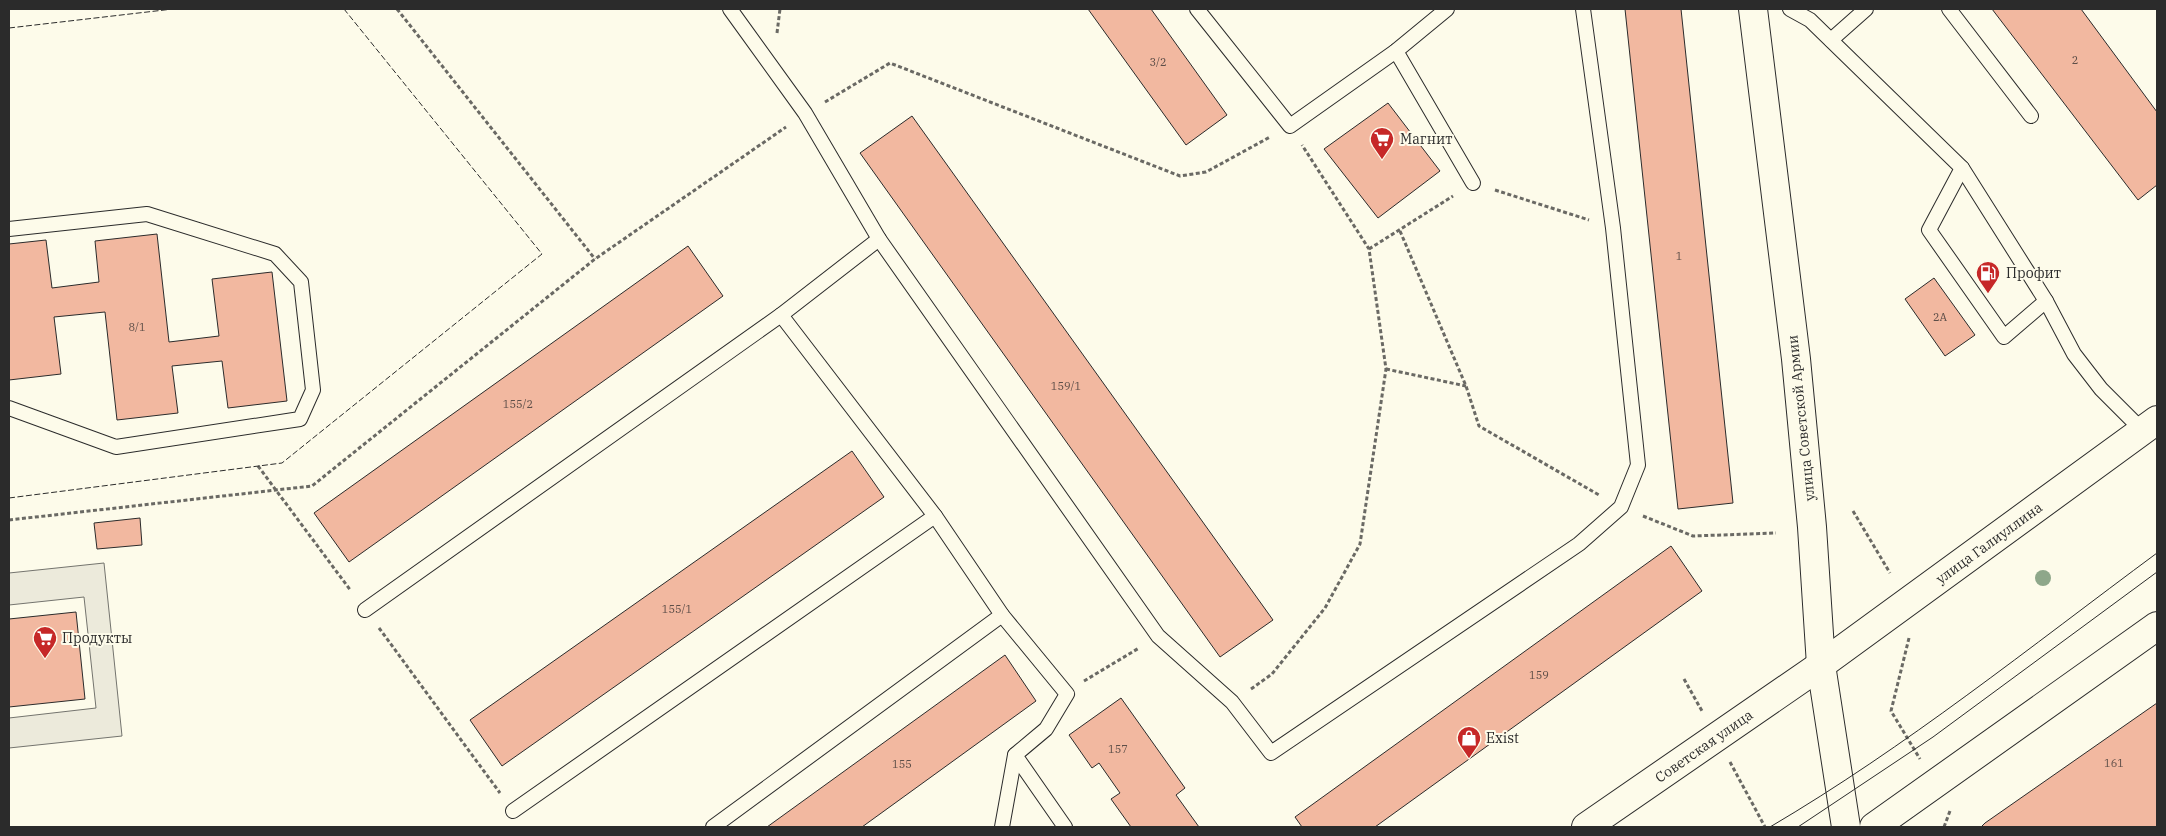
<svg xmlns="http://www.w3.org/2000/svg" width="2166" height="836" font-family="'IBM Plex Serif',serif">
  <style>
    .parking { fill: #eceadb; stroke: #74746e }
    .building { fill: #f2b8a0; stroke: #2b2b2b }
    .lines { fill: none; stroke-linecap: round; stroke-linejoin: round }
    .service-casing { stroke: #2b2b2b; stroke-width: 16 }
    .secondary-casing { stroke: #2b2b2b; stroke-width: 30 }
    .primary-casing { stroke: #2b2b2b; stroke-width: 30 }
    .path { stroke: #6a6964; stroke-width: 3; stroke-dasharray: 4 2.5; stroke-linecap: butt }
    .service { stroke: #fdfbea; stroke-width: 14 }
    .secondary { stroke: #fdfbea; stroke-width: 28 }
    .primary { stroke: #fdfbea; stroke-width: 28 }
    .tram { stroke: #2b2b2b; stroke-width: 1 }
    .fence { stroke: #2b2b2b; stroke-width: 1; stroke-dasharray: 6 2.5; stroke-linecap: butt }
    .tree { fill: #8ea78a }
    .labels { text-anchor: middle; stroke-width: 4; stroke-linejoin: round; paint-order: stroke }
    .number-label { font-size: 11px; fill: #5d4e48 }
    .poi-label { font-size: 14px; fill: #2b2b2b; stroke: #fdfbea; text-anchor: start }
    .street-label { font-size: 14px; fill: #2b2b2b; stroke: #fdfbea }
  </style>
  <rect width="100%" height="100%" fill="#fdfbea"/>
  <!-- parking -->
  <path class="parking" d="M104,563l18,173 -113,12v-30l87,-10 -12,-111 -75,8v-32z"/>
  <!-- building -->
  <g class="building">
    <path d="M1088,9h63l76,106 -41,30z"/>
    <path d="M1625,9h56l52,494 -55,6z"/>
    <path d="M1992,9h89l76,103v73l-19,15z"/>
    <path d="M1388,103l52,68 -62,47 -54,-69z"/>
    <path d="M912,116l361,504 -53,37 -360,-504z"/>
    <path d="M157,234l12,108 50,-6 -7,-57 60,-7 15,129 -59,7 -6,-47 -50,5 6,47 -61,7 -12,-108 -51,5 7,57 -52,6v-136l37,-4 6,48 47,-6 -4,-41z"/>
    <path d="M688,246l35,50 -374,266 -35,-49z"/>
    <path d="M1934,278l41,57 -30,21 -40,-57z"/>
    <path d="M852,451l32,46 -382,269 -32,-46z"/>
    <path d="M140,518l2,27 -45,4 -3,-26z"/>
    <path d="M1671,546l31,45 -327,236h-73l-7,-10z"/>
    <path d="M76,612l9,87 -76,8v-88z"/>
    <path d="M1005,655l31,46 -174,126h-95z"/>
    <path d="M1121,698l64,90 -9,7 23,32h-68l-20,-28 9,-6 -21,-30 -7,5 -23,-33z"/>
    <path d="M2157,703v124h-176l4,-4z"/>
  </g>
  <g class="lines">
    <!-- service casing -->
    <g class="service-casing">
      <g id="service">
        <path d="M730,9l75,104 74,126 279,397 74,66 39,51 308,-209 42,-37 17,-42 -25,-237 -30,-219"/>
        <path d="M1197,9l93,117 106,-75 51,-42"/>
        <path d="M1790,9l20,11 152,148 84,133 28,53 27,35 42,42"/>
        <path d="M1949,9l82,107"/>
        <path d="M1831,40l35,-31"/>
        <path d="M1396,51l77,132"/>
        <path d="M1962,168l-33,62 75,107 42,-36"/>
        <path d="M9,229l138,-15 128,40 26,28 12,108 -13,29 -184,28 -107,-39"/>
        <path d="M781,315l154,201 67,99 65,79 -21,35 -31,26 50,72"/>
        <path d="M365,610l416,-295 98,-76"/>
        <path d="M513,811l422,-295"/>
        <path d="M713,827l289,-212"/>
        <path d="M1002,827l13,-72"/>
      </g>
    </g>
    <!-- secondary casing -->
    <g class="secondary-casing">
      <path id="secondary" d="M1753,9l43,350 16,168 9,138 25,162"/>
    </g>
    <!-- primary casing -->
    <g class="primary-casing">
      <g id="primary">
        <path d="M1586,827l235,-162 336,-245"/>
        <path d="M1874,827l283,-201"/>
      </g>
    </g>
    <!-- path -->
    <g class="path">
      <path d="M397,9l198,250"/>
      <path d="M777,33l3,-24"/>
      <path d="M825,102l65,-39 290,113 26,-4 64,-35"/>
      <path d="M1495,190l94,30"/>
      <path d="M1400,231l66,155 13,40 120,69"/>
      <path d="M1369,249l84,-53"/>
      <path d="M1386,369l80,17"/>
      <path d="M258,466l93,125"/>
      <path d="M1853,511l37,62"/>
      <path d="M1643,516l50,20 83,-3"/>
      <path d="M9,520l303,-34 283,-227 191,-132"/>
      <path d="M379,628l121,165"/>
      <path d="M1909,638l-18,73 29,48"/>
      <path d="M1684,679l18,32"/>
      <path d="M1084,681l55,-33"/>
      <path d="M1251,689l21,-15 53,-66 35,-64 26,-175 -17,-120 -67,-104"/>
      <path d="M1730,762l35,65"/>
      <path d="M1944,827l6,-16"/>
    </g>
    <!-- service -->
    <use href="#service" class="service"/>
    <!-- secondary -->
    <use href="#secondary" class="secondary"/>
    <!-- primary -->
    <use href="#primary" class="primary"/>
    <!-- tram -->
    <g class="tram">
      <path d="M1770,827c136,-80 260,-180 387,-274"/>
      <path d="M1798,827l135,-90 224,-165"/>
    </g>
    <!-- fence -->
    <g class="fence">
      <path d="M9,28l164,-19"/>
      <path d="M9,498l273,-35 260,-209 -198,-245"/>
    </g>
  </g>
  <!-- trees -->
  <circle class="tree" cx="2043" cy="578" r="8"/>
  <!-- icons -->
  <defs>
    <g id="supermarket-pin" transform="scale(1.25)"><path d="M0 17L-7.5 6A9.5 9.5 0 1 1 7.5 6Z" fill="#c62828" stroke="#fdfbea"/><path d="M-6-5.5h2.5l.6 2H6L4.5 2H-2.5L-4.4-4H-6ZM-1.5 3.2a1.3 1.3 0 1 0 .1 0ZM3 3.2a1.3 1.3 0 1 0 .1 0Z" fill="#fff"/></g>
    <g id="fuel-pin" transform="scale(1.25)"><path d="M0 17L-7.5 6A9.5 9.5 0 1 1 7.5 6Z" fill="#c62828" stroke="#fdfbea"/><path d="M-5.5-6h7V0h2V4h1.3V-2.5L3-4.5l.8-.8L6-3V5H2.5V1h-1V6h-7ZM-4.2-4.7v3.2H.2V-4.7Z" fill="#fff"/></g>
    <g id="shop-pin" transform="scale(1.25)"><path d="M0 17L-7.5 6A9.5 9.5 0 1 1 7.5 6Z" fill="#c62828" stroke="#fdfbea"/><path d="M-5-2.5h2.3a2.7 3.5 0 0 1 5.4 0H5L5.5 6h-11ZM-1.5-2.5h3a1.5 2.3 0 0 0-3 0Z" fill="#fff"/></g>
  </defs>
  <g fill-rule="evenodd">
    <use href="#supermarket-pin" x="1382" y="139"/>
    <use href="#fuel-pin" x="1988" y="273"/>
    <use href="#supermarket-pin" x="45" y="638"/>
    <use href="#shop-pin" x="1469" y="738"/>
  </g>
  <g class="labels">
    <!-- number labels -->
    <g class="number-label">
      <text x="2075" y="64">2</text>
      <text x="1158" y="66">3/2</text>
      <text x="1679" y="260">1</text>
      <text x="1940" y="321">2А</text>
      <text x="137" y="331">8/1</text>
      <text x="1066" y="390">159/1</text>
      <text x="518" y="408">155/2</text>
      <text x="677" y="613">155/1</text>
      <text x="1539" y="679">159</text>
      <text x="1118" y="753">157</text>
      <text x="2114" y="767">161</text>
      <text x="902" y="768">155</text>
    </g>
    <!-- poi labels -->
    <g class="poi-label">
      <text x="1400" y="144">Магнит</text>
      <text x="2006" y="278">Профит</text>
      <text x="62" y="643">Продукты</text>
      <text x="1486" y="743">Exist</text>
    </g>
    <!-- street labels -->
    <g class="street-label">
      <text transform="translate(1801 418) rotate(-96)" y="5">улица Советской Армии</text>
      <text transform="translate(1989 543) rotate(-36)" y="5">улица Галиуллина</text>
      <text transform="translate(1704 746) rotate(-35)" y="5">Советская улица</text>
    </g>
  </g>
  <!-- border -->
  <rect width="2166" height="836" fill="none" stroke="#2b2b2b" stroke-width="20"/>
</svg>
